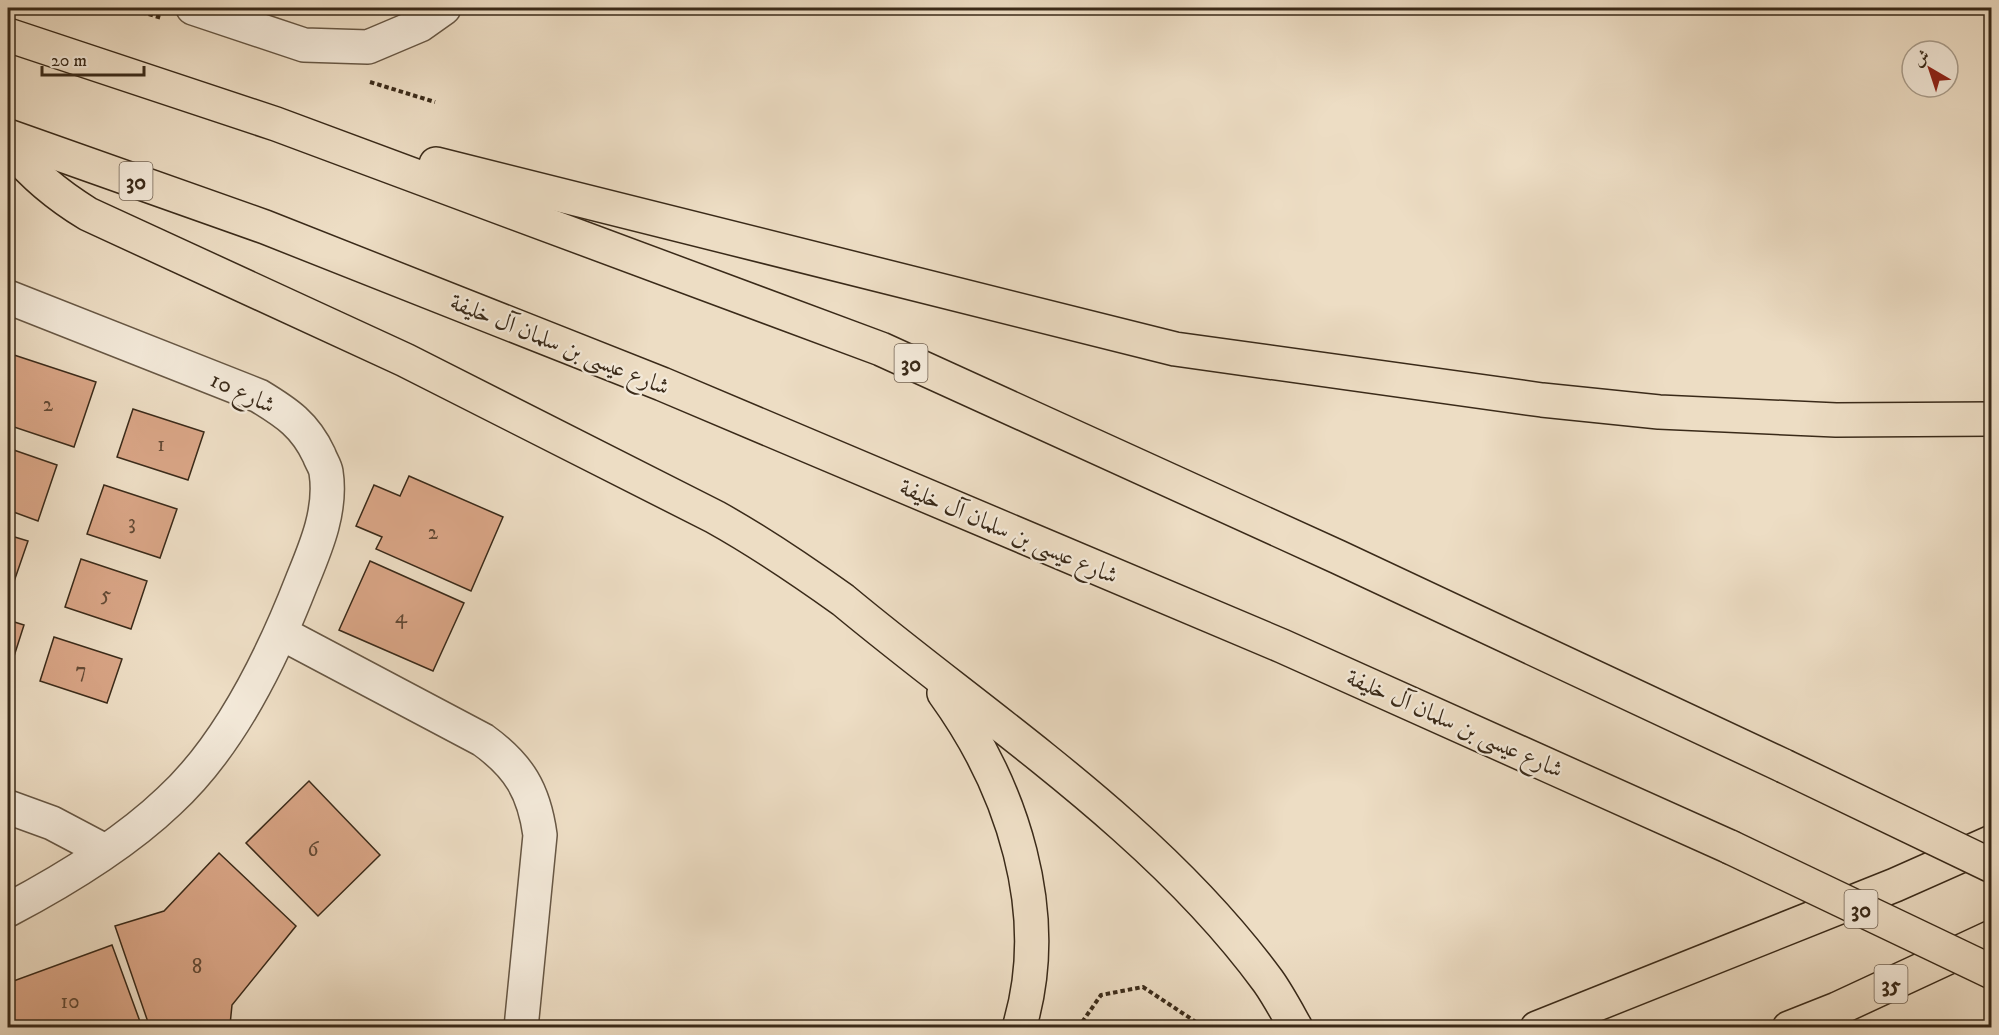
<svg xmlns="http://www.w3.org/2000/svg" width="1999" height="1035" font-family="'IM FELL DW Pica',Amiri,serif">
  <style>
    .building { fill: #d9a586; stroke: #3a2a19; stroke-width: 1.5 }
    .lines { fill: none; stroke-linecap: round; stroke-linejoin: round }
    .minor-casing { stroke: #675744; stroke-width: 36 }
    .major-casing { stroke: #3a2a19; stroke-width: 36 }
    .highway-casing { stroke: #3a2a19; stroke-width: 36 }
    .path { stroke: #3a2a19; stroke-width: 4; stroke-dasharray: 4.5 3; stroke-linecap: butt }
    .minor { stroke: #f3e9d9; stroke-width: 33 }
    .major { stroke: #edddc4; stroke-width: 33 }
    .highway { stroke: #edddc4; stroke-width: 33 }
    .highway-bridge-casing { stroke: #3a2a19; stroke-width: 36; stroke-linecap: butt }
    .highway-bridge { stroke: #edddc4; stroke-width: 33 }
    .labels { text-anchor: middle; stroke-width: 4.5; stroke-linejoin: round; paint-order: stroke }
    .number-label { font-size: 21px; fill: #624934 }
    .shield { fill: #f3e9d9; stroke: #726353; stroke-width: 1.5 }
    .shield-label { font-size: 22px; font-weight: bold; fill: #3a2a19 }
    .street-label { font-size: 24px; fill: #3a2a19; stroke: #f3e9d9 }
  </style>
  <rect width="100%" height="100%" fill="#edddc4"/>
  <filter id="stains"><feTurbulence type="fractalNoise" baseFrequency=".00333" numOctaves="4"/><feColorMatrix values="0 0 0 0 .2 0 0 0 0 .09 0 0 0 0 .02 0 0 0 .5 -.17"/></filter>
  <radialGradient id="worn" r=".72"><stop offset=".6" stop-color="#630" stop-opacity="0"/><stop offset="1" stop-color="#630" stop-opacity=".3"/></radialGradient>
  <!-- building -->
  <g class="building">
    <path d="M8,353l88,29 -22,65 -66,-22z"/>
    <path d="M133,409l71,23 -16,48 -71,-23z"/>
    <path d="M8,448l49,17 -19,56 -30,-11z"/>
    <path d="M409,476l94,41 -32,74 -95,-42 6,-12 -26,-11 18,-41 26,11z"/>
    <path d="M104,485l73,24 -17,49 -73,-24z"/>
    <path d="M8,535l20,6 -19,55h-1z"/>
    <path d="M81,559l66,22 -16,48 -66,-22z"/>
    <path d="M370,561l94,42 -31,68 -94,-41z"/>
    <path d="M8,620l16,5 -16,50z"/>
    <path d="M54,637l68,22 -15,44 -67,-22z"/>
    <path d="M309,781l71,74 -62,61 -72,-73z"/>
    <path d="M219,853l77,73 -64,79 -2,20 -9,3h-71l-35,-102 49,-15z"/>
    <path d="M112,945l30,82 -132,1 -2,-9v-36z"/>
  </g>
  <g class="lines">
    <!-- minor casing -->
    <g class="minor-casing">
      <g id="minor">
        <path d="M193,8l111,37 64,2 52,-22 24,-17"/>
        <path d="M8,297l251,99c28,17 46,29 60,59 2,6 6,11 7,17 6,38 -10,75 -24,109 -30,77 -72,164 -133,220 -44,42 -108,81 -161,109"/>
        <path d="M281,633l202,107c36,26 51,51 57,95l-19,193"/>
        <path d="M8,807l44,16 53,28"/>
      </g>
    </g>
    <!-- major casing -->
    <g class="major-casing">
      <g id="major">
        <path d="M8,144c22,29 49,51 80,70l317,146 310,157c45,25 86,53 128,83 144,120 313,228 425,381 10,14 19,31 28,47"/>
        <path d="M944,693c68,94 110,220 75,335"/>
        <path d="M1537,1028l358,-143 97,-43"/>
        <path d="M1789,1028l48,-19 155,-72"/>
      </g>
    </g>
    <!-- highway casing -->
    <g class="highway-casing">
      <g id="highway">
        <path d="M8,35l268,89 605,225 457,208 446,209"/>
        <path d="M8,136l257,91 397,157 620,262 448,201"/>
        <path d="M436,164l739,185 367,51 117,12 177,8 156,-1"/>
      </g>
    </g>
    <!-- path -->
    <g class="path">
      <path d="M127,8l35,10"/>
      <path d="M370,82l65,20"/>
      <path d="M1078,1028l23,-33 42,-8 62,41"/>
    </g>
    <!-- minor -->
    <use href="#minor" class="minor"/>
    <!-- major -->
    <use href="#major" class="major"/>
    <!-- highway -->
    <use href="#highway" class="highway"/>
    <!-- highway-bridge casing -->
    <g class="highway-bridge-casing">
      <g id="highway-bridge">
        <path d="M1784,766l208,100"/>
        <path d="M1730,847l262,125"/>
      </g>
    </g>
    <!-- highway-bridge -->
    <use href="#highway-bridge" class="highway-bridge"/>
  </g>
  <g class="labels">
    <!-- number labels -->
    <g class="number-label">
      <text x="48" y="411">2</text>
      <text x="161" y="451">1</text>
      <text x="132" y="529">3</text>
      <text x="433" y="539">2</text>
      <text x="106" y="601">5</text>
      <text x="401" y="623">4</text>
      <text x="81" y="677">7</text>
      <text x="313" y="856">6</text>
      <text x="197" y="973">8</text>
      <text x="70" y="1008">10</text>
    </g>
    <!-- shield labels -->
    <g class="shield">
      <rect x="119.5" y="162" width="33" height="38" rx="4.5"/>
      <rect x="894.5" y="344" width="33" height="38" rx="4.5"/>
      <rect x="1844.5" y="890" width="33" height="38" rx="4.5"/>
      <rect x="1874.5" y="965" width="33" height="38" rx="4.5"/>
    </g>
    <g class="shield-label">
      <text x="136" y="189">30</text>
      <text x="911" y="371">30</text>
      <text x="1861" y="917">30</text>
      <text x="1891" y="992">35</text>
    </g>
    <!-- street labels -->
    <g class="street-label">
      <text transform="translate(560 344) rotate(22)" y="8">شارع عيسى بن سلمان آل خليفة</text>
      <text transform="translate(243 392) rotate(25)" y="8">شارع 10</text>
      <text transform="translate(1009 531) rotate(23)" y="8">شارع عيسى بن سلمان آل خليفة</text>
      <text transform="translate(1455 723) rotate(24)" y="8">شارع عيسى بن سلمان آل خليفة</text>
    </g>
  </g>
  <!-- margin -->
  <rect width="1999" height="1035" fill="none" stroke="#edddc4" stroke-width="30"/>
  <rect x="9" y="9" width="1981" height="1017" fill="none" stroke="#3a2a19" stroke-width="3"/>
  <rect x="15" y="15" width="1969" height="1005" fill="none" stroke="#3a2a19" stroke-width="1.5"/>
  <!-- north arrow -->
  <g transform="translate(1930 69) rotate(321)"><circle r="28" fill="#f3e9d9" stroke="#a99d8c" stroke-width="1.5"/>
  <path d="M0-4.5L10 22L0 15L-10 22Z" fill="#8f2418"/>
  <text y="-9" font-size="16" font-weight="bold" text-anchor="middle" fill="#3a2a19">ش</text>
  </g>
  <!-- scale -->
  <path d="M42 66v9h102v-9" fill="none" stroke="#3a2a19" stroke-width="3"/>
  <text x="51" y="66" font-size="18" fill="#3a2a19" stroke="#f3e9d9" stroke-width="4.5" paint-order="stroke">20 m</text>
  <rect width="100%" height="100%" filter="url(#stains)"/>
  <rect width="100%" height="100%" fill="url(#worn)"/>
</svg>
